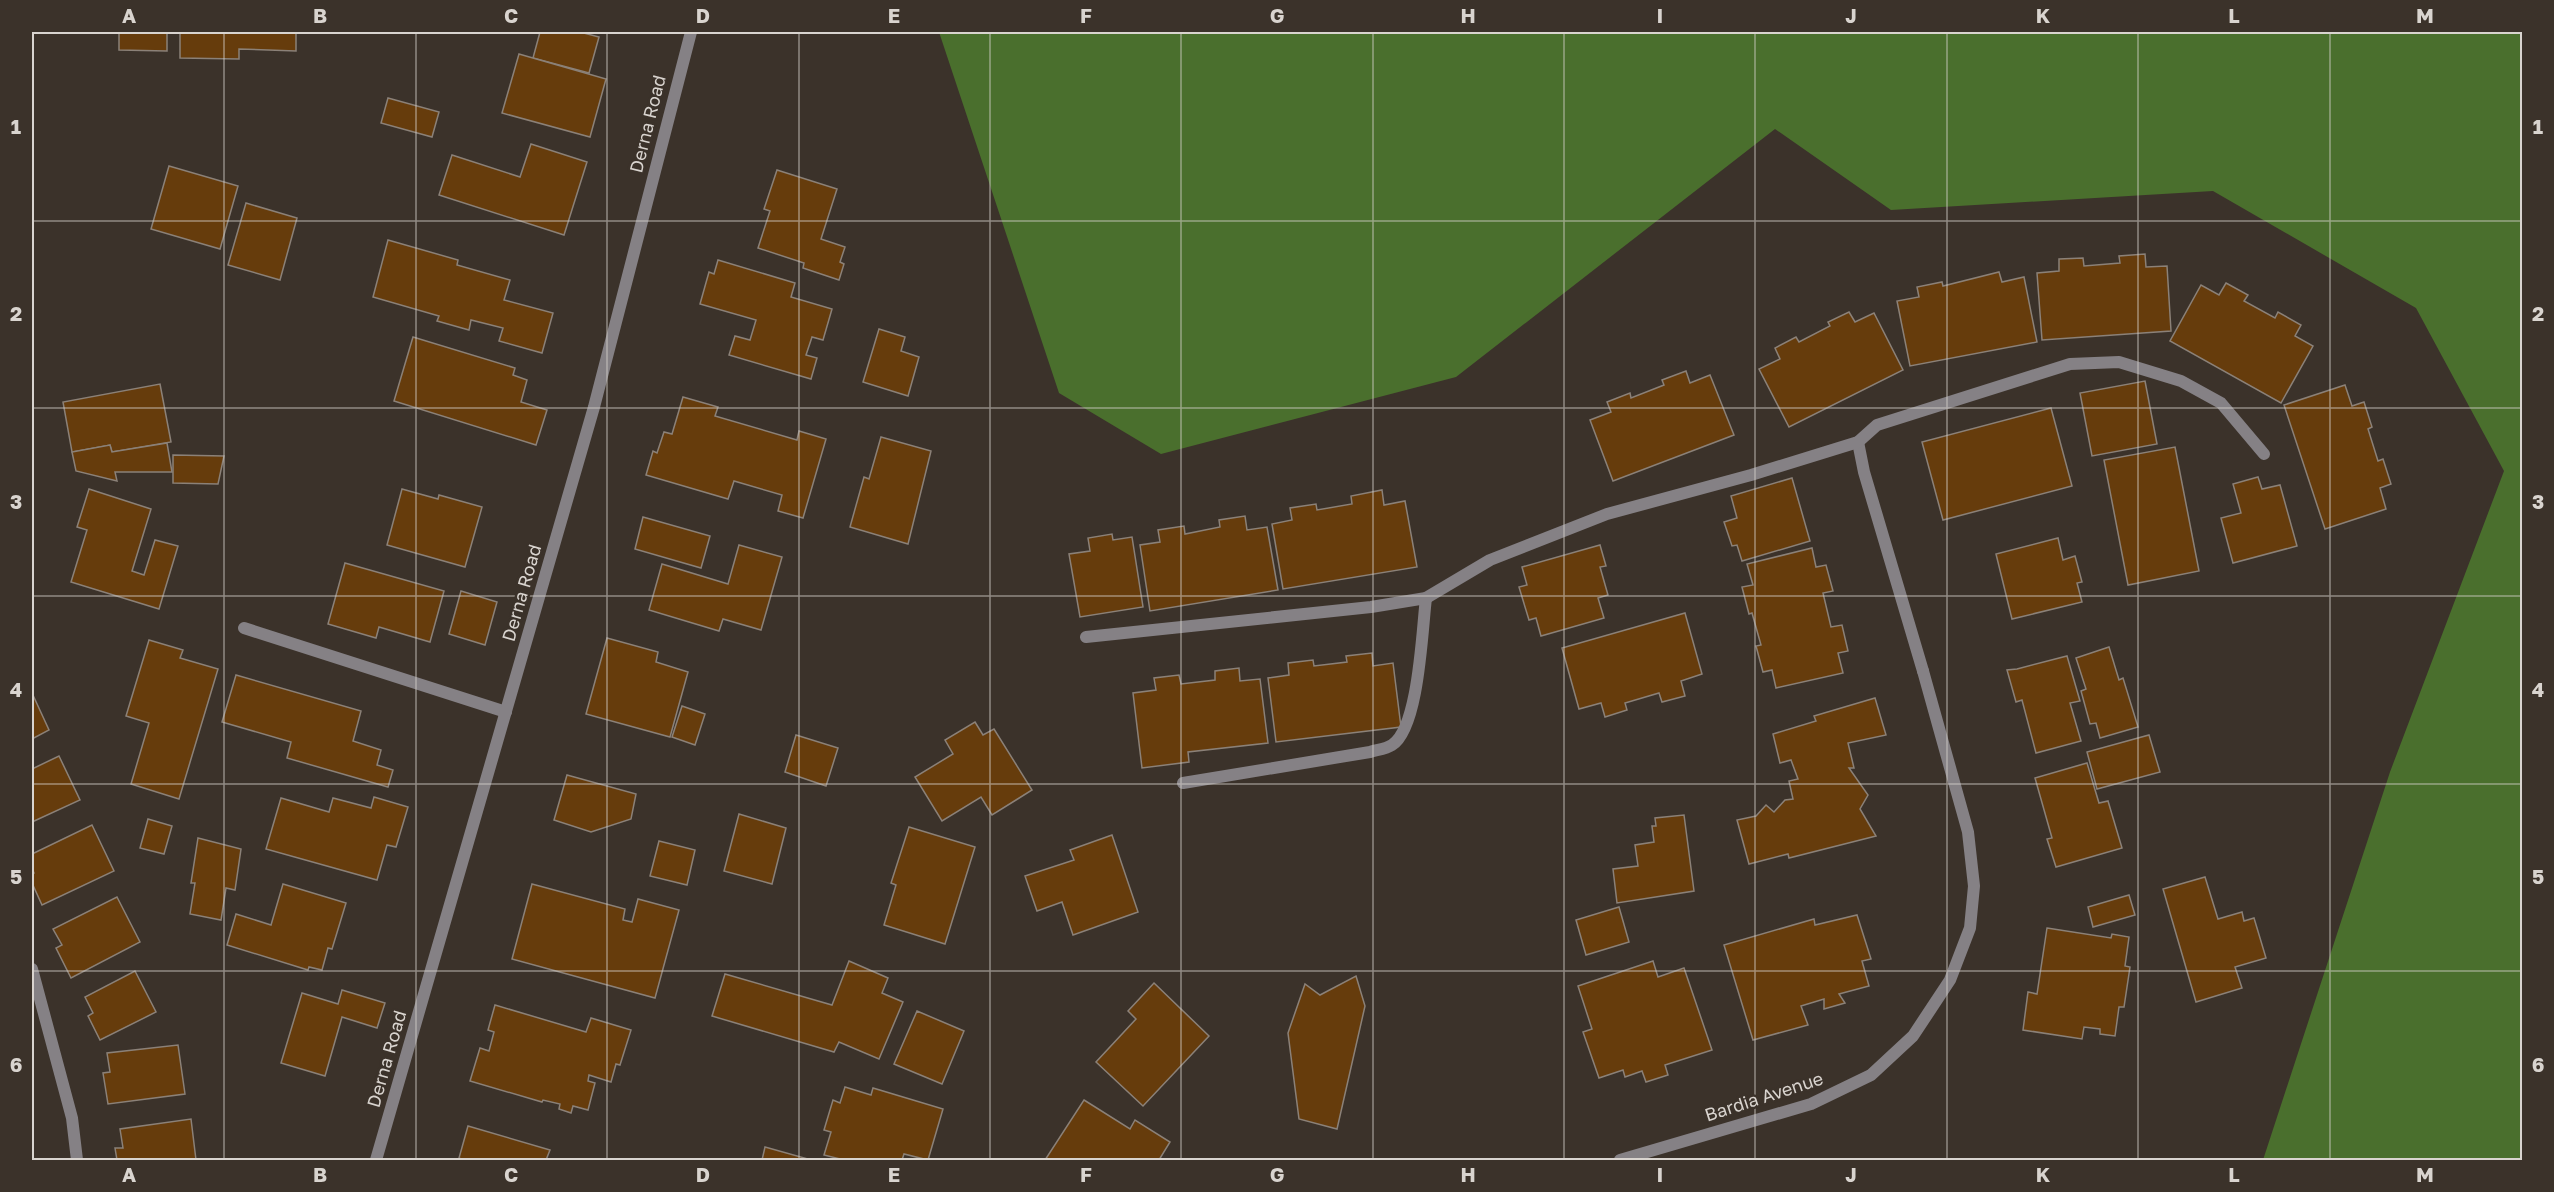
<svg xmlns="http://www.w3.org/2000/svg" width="2554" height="1192" font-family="'Golos Text',sans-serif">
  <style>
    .forest { fill: #4a6f2d }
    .building { fill: #663c0c; stroke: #8b8178; stroke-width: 1.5 }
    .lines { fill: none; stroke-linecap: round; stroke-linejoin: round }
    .lane { stroke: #858185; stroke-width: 12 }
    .street { stroke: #858185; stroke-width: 12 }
    .grid { fill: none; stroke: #d9d4cf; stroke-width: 1.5; stroke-opacity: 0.55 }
    .labels { text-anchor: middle; stroke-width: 5; stroke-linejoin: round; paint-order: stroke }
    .street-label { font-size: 18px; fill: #d9d4cf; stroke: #3b322a }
    .neatline { fill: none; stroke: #d9d4cf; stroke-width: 2 }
    .grid-label { font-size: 20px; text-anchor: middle; font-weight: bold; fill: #d9d4cf }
  </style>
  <rect width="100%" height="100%" fill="#3b322a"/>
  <!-- forest -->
  <path class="forest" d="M939,32h1583v1128h-259l127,-388 114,-301 -88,-163 -203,-117 -322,19 -116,-81 -319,248 -295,77 -102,-61z"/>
  <!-- building -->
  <g class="building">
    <path d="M119,32h48v19l-48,-1z"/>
    <path d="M180,32h116v19l-57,-2v10l-59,-1z"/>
    <path d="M540,32h40l19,5 -10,36 -56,-15z"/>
    <path d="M519,54l87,25 -16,58 -88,-24z"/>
    <path d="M388,98l51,14 -7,25 -51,-14z"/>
    <path d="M531,144l56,18 -23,73 -125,-40 13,-40 68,22z"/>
    <path d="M169,166l69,20 -18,63 -69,-20z"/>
    <path d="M777,170l60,19 -16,50 24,8 -5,15 4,2 -5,16 -36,-12 1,-5 -46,-15 12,-37 -6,-2z"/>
    <path d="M246,203l51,15 -17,62 -52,-15z"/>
    <path d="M388,240l70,20 -1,5 53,15 -6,20 49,13 -11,40 -43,-12 4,-13 -32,-8 -2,10 -32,-9 2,-5 -66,-19z"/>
    <path d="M2145,254l1,13 21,-1 4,65 -129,9 -5,-67 22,-2v-12l24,-1 1,8 36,-3 -1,-7z"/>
    <path d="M718,260l77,23 -4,14 41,12 -9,31 -11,-3 -6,18 11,3 -6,21 -82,-24 6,-19 15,4 6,-20 -56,-16 9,-32 5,2z"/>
    <path d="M1999,272l3,10 22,-5 13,65 -127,24 -13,-65 22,-4 -2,-10 25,-5 1,4z"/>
    <path d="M2226,283l22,12 -4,6 31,17 3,-6 23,13 -6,11 18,10 -32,57 -111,-62 31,-56 18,10z"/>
    <path d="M1849,312l6,10 19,-9 29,57 -114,57 -30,-58 21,-10 -5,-11 21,-11 3,5 31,-16 -2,-4z"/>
    <path d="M879,329l26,8 -4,14 18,6 -11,39 -45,-14z"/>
    <path d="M413,337l102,31 -2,7 14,5 -6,22 26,8 -11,35 -142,-44z"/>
    <path d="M1686,371l4,12 20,-8 24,60 -121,46 -23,-61 21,-8 -4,-10 23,-9 1,5 33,-13 -2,-5z"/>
    <path d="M2145,381l12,63 -65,12 -12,-63z"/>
    <path d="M160,384l11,58 -59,10 -2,-7 -38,7 -9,-50z"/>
    <path d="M2345,385l7,21 12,-4 8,25 -4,2 10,32 5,-2 8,25 -11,4 6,21 -61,20 -41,-124z"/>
    <path d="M683,397l35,10 -3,9 82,24 2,-9 27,8 -23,79 -25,-7 4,-16 -48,-14 -6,18 -82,-24 7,-24 4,2 7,-21 8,2z"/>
    <path d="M2051,408l21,78 -129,34 -21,-78z"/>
    <path d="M881,437l50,14 -23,93 -58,-17 14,-50 5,2z"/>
    <path d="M167,443l5,29h-57l2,9 -41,-10 -4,-19 38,-7 2,7z"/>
    <path d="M2175,447l24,124 -71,14 -24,-125z"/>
    <path d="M173,455l51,1 -6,28 -45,-1z"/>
    <path d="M2258,477l4,12 18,-4 17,61 -64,17 -12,-45 20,-5 -8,-29z"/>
    <path d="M1792,478l18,63 -68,20 -5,-16 -5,1 -8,-24 13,-4 -6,-22z"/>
    <path d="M89,489l62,20 -19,62 12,4 11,-35 23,6 -19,63 -88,-27 16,-52 -10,-3z"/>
    <path d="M402,489l36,10 1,-4 43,12 -17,60 -78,-22z"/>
    <path d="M1382,490l2,15 21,-4 12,66 -134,22 -11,-65 20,-4 -2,-12 26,-4 1,6 35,-6 -1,-8z"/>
    <path d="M1245,516l2,14 20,-3 11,63 -128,21 -10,-66 20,-3 -2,-12 26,-4 1,8 35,-7 -1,-7z"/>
    <path d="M643,517l67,19 -9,32 -66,-19z"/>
    <path d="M1112,534l1,6 19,-3 11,70 -63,10 -11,-63 21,-3 -2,-13z"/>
    <path d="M2058,538l5,22 12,-4 7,26 -5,1 5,19 -70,17 -16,-65z"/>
    <path d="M739,545l43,12 -21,73 -38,-11 -4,12 -70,-21 13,-46 66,20z"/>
    <path d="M1600,545l6,21 -6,1 8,28 -10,3 6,20 -63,18 -5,-18 -7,2 -10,-33 8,-2 -5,-18z"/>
    <path d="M1812,548l4,19 10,-2 7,26 -10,2 8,34 11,-2 6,26 -10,2 5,20 -67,15 -4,-18 -9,2 -7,-26 5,-1 -9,-32 -3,1 -7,-27 11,-2 -6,-21z"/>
    <path d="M345,563l99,28 -14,51 -51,-15 -3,11 -48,-14z"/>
    <path d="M461,591l36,11 -12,43 -36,-11z"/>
    <path d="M1685,613l17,61 -21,7 4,15 -23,6 -3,-9 -34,10 2,7 -22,7 -4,-14 -22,6 -17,-61z"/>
    <path d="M607,638l51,14 -2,10 32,10 -18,65 -84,-23z"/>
    <path d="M149,640l34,10 -3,8 38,11 -39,130 -48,-15 18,-61 -23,-7z"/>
    <path d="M2109,647l10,33 4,-2 15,49 -38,11 -4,-15 -6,1 -9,-33 5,-2 -10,-31z"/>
    <path d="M1372,653l1,13 20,-3 8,64 -125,15 -8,-64 21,-3 -1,-12 25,-3 1,6 33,-4 -1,-6z"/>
    <path d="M2067,656l13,45 -10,2 11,38 -45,12 -14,-53 -6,2 -9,-32 10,-1z"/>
    <path d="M1239,668l1,13 20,-2 8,64 -80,9 1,10 -47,6 -9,-75 23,-3 -2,-12 25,-3 2,9 34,-4v-9z"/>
    <path d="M236,675l125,36 -8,30 28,9 -4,15 16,5 -5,17 -101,-29 4,-16 -69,-20z"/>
    <path d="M32,693l17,37 -17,9z"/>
    <path d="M1875,698l11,37 -38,8 6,25h-5l19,27 -8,14 16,27 -87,22 -1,-4 -39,10 -12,-44 19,-4 10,-11 8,7 11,-12 8,-1 -4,-18 9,-2 -7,-19 -11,3 -7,-29 43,-13 -2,-5z"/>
    <path d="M682,706l23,8 -10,31 -23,-8z"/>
    <path d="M975,722l8,13 11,-6 38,61 -40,25 -11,-18 -39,24 -27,-44 38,-23 -8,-14z"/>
    <path d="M796,735l42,13 -12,38 -41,-14z"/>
    <path d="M2149,735l11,37 -63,17 -10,-37z"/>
    <path d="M59,756l21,44 -48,22v-53z"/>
    <path d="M2087,763l12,40 9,-2 14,47 -66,19 -9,-28 5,-1 -17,-60z"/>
    <path d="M567,775l69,19 -5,25 -40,13 -37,-12z"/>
    <path d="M374,797l34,10 -12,40 -9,-2 -10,35 -111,-31 15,-51 48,14 4,-14 38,10z"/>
    <path d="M739,814l47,14 -14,56 -48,-13z"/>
    <path d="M1684,815l10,76 -77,12 -4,-34 25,-3 -3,-21 19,-3 -2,-16h4l-1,-8z"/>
    <path d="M148,819l24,7 -8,28 -24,-6z"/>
    <path d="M92,825l22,46 -72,34 -10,-22v-8l2,-2 -2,-5v-14z"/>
    <path d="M909,827l66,20 -30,97 -61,-19 12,-40 -5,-2z"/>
    <path d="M1112,835l26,77 -65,23 -11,-33 -25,9 -12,-35 49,-16 -4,-10z"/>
    <path d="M198,838l43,11 -6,41 -9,-2 -5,32 -31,-6 5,-31h-4z"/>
    <path d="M659,841l36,9 -8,35 -37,-9z"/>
    <path d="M2205,877l13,42 24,-7 2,9 10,-3 12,40 -31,9 7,21 -46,14 -33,-113z"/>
    <path d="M283,884l63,19 -14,46 -4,-1 -6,22 -13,-3 -1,3 -81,-25 9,-31 35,11z"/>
    <path d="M532,884l93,25 -2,11 9,2 6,-23 41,11 -24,88 -143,-39z"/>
    <path d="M2129,895l6,20 -42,12 -5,-20z"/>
    <path d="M117,897l23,45 -69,36 -15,-30 6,-3 -9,-16z"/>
    <path d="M1619,907l10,35 -43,13 -10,-35z"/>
    <path d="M1857,915l14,44 -9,2 7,25 -30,8 6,9 -21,6v-10l-23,7 7,19 -55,15 -29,-95 90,-26 1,6z"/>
    <path d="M2047,928l64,10 1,-4 17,3 -4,29 5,1 -6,40h-5l-4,29 -15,-2v-5l-16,-2 -2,12 -59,-9 5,-38 9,2z"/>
    <path d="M849,961l39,17 -6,15 21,9 -24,57 -40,-17 -5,10 -122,-36 13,-42 107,31z"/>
    <path d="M1653,961l5,16 26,-9 28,82 -47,15 3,10 -22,7 -4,-11 -17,6 -2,-7 -24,8 -16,-46 9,-3 -14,-43z"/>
    <path d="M135,971l21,41 -56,28 -12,-24 5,-3 -8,-16z"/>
    <path d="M1356,976l9,30 -28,123 -38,-10 -11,-86 17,-49 15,11z"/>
    <path d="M1154,983l55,53 -66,70 -47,-44 40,-43 -8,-8z"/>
    <path d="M342,990l43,13 -8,25 -35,-11 -17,59 -44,-13 21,-70 36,11z"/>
    <path d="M495,1005l91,27 5,-14 40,12 -11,35 -4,-1 -5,18 -22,-7 -1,6 7,2 -7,27 -15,-4 -2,7 -12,-4 1,-5 -17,-4 -1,2 -72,-21 10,-33 9,3 5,-19 -6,-2z"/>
    <path d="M917,1011l47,20 -22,53 -48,-20z"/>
    <path d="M178,1045l7,49 -77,10 -5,-31 7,-1 -3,-19z"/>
    <path d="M845,1087l26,8 2,-7 70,21 -15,51 -24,-6 -2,6h-58l-20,-5 7,-23 -7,-2 9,-30 7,3z"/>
    <path d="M1084,1100l46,29 5,-9 35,22 -11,18h-114z"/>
    <path d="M191,1119l5,41h-79l-2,-12h8l-3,-19z"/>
    <path d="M468,1126l82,24 -4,10h-82l-5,-2z"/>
    <path d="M765,1147l43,12v1h-46z"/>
  </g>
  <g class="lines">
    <!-- lane -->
    <g class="lane">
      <path d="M1858,442l6,30 59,199"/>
      <path d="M244,628l262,84"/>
      <path d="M1086,637l285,-30 55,-9 64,-38 117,-46 144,-39 107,-33 19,-17 193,-61 49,-2 62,19 40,22 43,51"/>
      <path d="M1183,783l187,-31c6,-2 16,-3 22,-7 27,-17 30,-115 34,-147"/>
      <path d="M32,969l40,149 5,42"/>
    </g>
    <!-- street -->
    <g class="street">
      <path d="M376,1160l218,-753 97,-375"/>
      <path d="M1620,1160l191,-56 60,-29 42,-39 37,-56 20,-52 4,-42 -6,-54 -45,-161"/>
    </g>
  </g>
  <!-- grid -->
  <path class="grid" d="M224,32v1128M416,32v1128M607,32v1128M799,32v1128M990,32v1128M1181,32v1128M1373,32v1128M1564,32v1128M1755,32v1128M1947,32v1128M2138,32v1128M2330,32v1128M32,221h2490M32,408h2490M32,596h2490M32,784h2490M32,971h2490"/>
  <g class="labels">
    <!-- street labels -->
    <g class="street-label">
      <text transform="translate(648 124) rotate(-76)" y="6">Derna Road</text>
      <text transform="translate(522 593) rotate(-74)" y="6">Derna Road</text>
      <text transform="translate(387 1059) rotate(-74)" y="6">Derna Road</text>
      <text transform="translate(1764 1097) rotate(-18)" y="6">Bardia Avenue</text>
    </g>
  </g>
  <!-- border -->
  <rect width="2554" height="1192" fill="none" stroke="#3b322a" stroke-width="66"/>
  <rect x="33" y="33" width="2488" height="1126" class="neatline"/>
  <g class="grid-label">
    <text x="129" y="23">A</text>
    <text x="320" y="23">B</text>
    <text x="511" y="23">C</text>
    <text x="703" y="23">D</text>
    <text x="894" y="23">E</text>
    <text x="1086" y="23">F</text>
    <text x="1277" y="23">G</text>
    <text x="1468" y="23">H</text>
    <text x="1660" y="23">I</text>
    <text x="1851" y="23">J</text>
    <text x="2043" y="23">K</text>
    <text x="2234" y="23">L</text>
    <text x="2425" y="23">M</text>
    <text x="16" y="134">1</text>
    <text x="2538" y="134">1</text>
    <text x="16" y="321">2</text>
    <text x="2538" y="321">2</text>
    <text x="16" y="509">3</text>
    <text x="2538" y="509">3</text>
    <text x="16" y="697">4</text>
    <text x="2538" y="697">4</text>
    <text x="16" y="884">5</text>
    <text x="2538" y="884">5</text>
    <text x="16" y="1072">6</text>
    <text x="2538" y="1072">6</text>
    <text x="129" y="1182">A</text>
    <text x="320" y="1182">B</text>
    <text x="511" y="1182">C</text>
    <text x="703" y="1182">D</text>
    <text x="894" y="1182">E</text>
    <text x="1086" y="1182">F</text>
    <text x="1277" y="1182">G</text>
    <text x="1468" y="1182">H</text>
    <text x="1660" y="1182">I</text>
    <text x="1851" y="1182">J</text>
    <text x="2043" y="1182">K</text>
    <text x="2234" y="1182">L</text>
    <text x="2425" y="1182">M</text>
  </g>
</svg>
